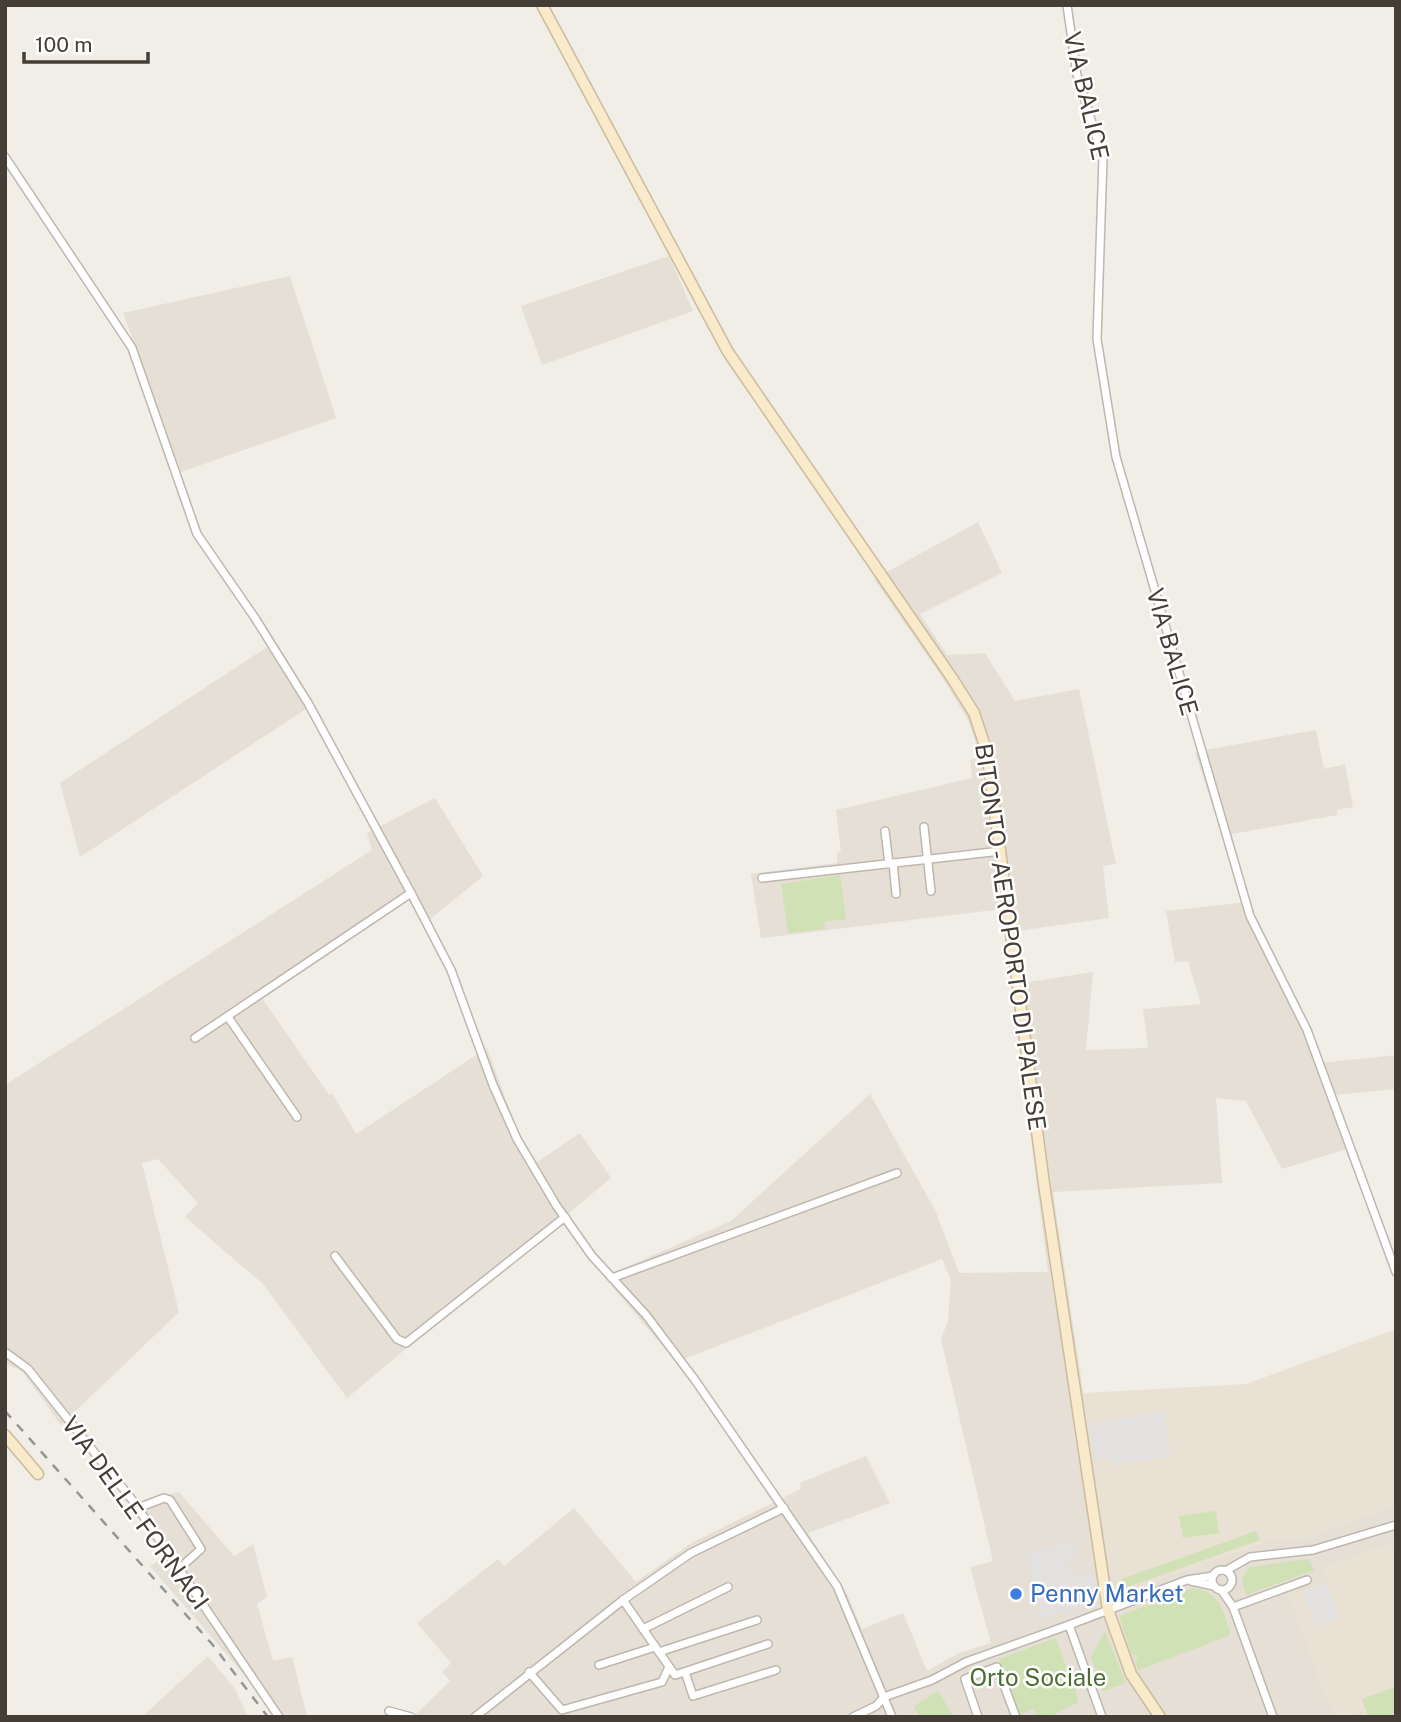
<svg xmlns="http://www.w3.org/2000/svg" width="1401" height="1722" font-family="'Public Sans',sans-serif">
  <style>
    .residential { fill: #e5dfd6 }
    .education { fill: #e9e1d3 }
    .green { fill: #d0e1b5 }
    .parking { fill: #e3e1df }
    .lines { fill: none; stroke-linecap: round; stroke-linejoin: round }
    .street-casing { stroke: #bfb7ae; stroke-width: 10 }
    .secondary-casing { stroke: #ccbc9c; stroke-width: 13 }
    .street { stroke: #fff; stroke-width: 7 }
    .secondary { stroke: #f8eacb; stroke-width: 10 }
    .rail { stroke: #959595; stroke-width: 2.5; stroke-dasharray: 9 9; stroke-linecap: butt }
    .shop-dot { fill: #3f7fe0; stroke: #fff; stroke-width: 2.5 }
    .labels { text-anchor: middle; stroke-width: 5; stroke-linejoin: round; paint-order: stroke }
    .street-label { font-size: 24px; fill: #443e37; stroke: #fff }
    .shop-label { font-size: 24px; fill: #366cbe; stroke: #fff; text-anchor: start }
    .park-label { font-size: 24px; fill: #4d6e32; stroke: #fff }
  </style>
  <rect width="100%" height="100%" fill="#f1eee7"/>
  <!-- residential -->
  <g class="residential">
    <path d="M669,256l24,55 -151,54 -21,-59z"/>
    <path d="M290,276l46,142 -155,54 -58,-159z"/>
    <path d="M978,522l24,51 -82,41 27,41 38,-2 30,48 64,-12 37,175 -13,2 6,52 -92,13 6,52 70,-11 -7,78 62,-2 -5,-39 58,-5 -13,-43 -13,1 -9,-51 83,-9 13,35 46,90 13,36 75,-8v34l-62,6 19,52 -71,22 -36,-68 -30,-3 6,85 -169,9 61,404 155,-56 36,-1 91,-34v212h-983l37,-36 -8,-9 9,-9 -34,-40 81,-64 6,7 70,-58 62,74 57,-40 108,-53 -1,-6 66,-27 24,47 -82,30 40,63 14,33 41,-16 24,58 32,-18 32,-10 -21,-76 23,-6 -52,-222 7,-18 3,-41 -9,-21 -266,103 -72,-85 127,-56 139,-127 65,116 24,63 89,-1 -46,-363 -241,29 -10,-64 86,-11v-11l4,-1 -5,-41 136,-32 -2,-18 10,-3 -12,-37 -26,-43 -68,-98z"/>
    <path d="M267,647l39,62 -226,148 -20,-74z"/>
    <path d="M1316,730l8,39 21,-5 8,43 -16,3v5l-115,21 -27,-84z"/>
    <path d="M435,798l48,78 -60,49 -15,-26 -146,99 67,97 3,-2 24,41 131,-86 32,86 18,28 43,-29 31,45 -264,220 -84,-114 -78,-67 13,-14 -40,-44 -16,4 37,149 -118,113 -39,-54 -17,-7v-279l367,-235 -5,-17z"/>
    <path d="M179,1492l55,64 19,-12 14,53 -10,7 16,57 19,-4 15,60h-34l-8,-18 -115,-133 18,-11 -40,-50z"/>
    <path d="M208,1656l27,33 13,28h-106z"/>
  </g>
  <!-- education -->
  <g class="education">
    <path d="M1396,1329v176l-91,34 -37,1 -154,57 -31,-204 163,-9z"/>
    <path d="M1390,1543l6,17v157h-30l-3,-6 -16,6h-14l-45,-122 39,-13 -4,-14z"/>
  </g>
  <!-- green -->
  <g class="green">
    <path d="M840,875l6,44 -22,3 1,7 -37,4 -7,-49z"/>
    <path d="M1216,1511l3,22 -36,5 -4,-22z"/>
    <path d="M1256,1531l4,9 -135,48 -3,-9z"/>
    <path d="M1308,1559l7,11 -69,25 -4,-15 7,-13z"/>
    <path d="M1193,1588c28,4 30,24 38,47l-92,35 -4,-7 3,-4 -2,-4h-4l-13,-39z"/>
    <path d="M1105,1632l21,51 -23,8 -12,-34z"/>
    <path d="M1056,1638l23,64 -30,15h-12l-3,-8 -15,6 -20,-56z"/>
    <path d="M1396,1687v30h-28l-6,-18z"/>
    <path d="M938,1691l16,26h-34l-6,-11z"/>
  </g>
  <!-- parking -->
  <g class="parking">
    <path d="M1164,1412l7,44 -57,9 -1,-7 -19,3 -6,-37z"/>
    <path d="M1075,1542l4,14 -11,4 3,17 22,-3 5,27 -56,18 -16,-64z"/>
    <path d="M1327,1583l12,35 -23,9 -13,-35z"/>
  </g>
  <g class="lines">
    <!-- street casing -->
    <g class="street-casing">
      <g id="street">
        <path d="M1067,5l10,70 26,83 -6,181 19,118 134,459 57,114 89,242"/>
        <path d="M5,157l127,191 65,186 58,84 53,85 103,190 40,77 42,115 24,54 39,66 36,51 54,59 49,65 142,206 55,131"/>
        <path d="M924,827l7,64"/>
        <path d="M885,831l4,33"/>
        <path d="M893,863l3,31"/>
        <path d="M762,878l239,-27"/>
        <path d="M228,1017l69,100"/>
        <path d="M195,1038l216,-145"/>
        <path d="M335,1256l62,83 9,4 159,-126"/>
        <path d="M612,1278l285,-105"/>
        <path d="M5,1352l23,17 105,132 146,216"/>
        <path d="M138,1508l26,-10 6,2 31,49 -21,19"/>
        <circle cx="1222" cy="1580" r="10"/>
        <path d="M1227,1570l23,-13 63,-7 83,-25"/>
        <path d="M1191,1581l23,5"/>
        <path d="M1222,1591l11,16 40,110"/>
        <path d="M623,1600l52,75 93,-31"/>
        <path d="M1233,1607l74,-27"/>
        <path d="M643,1629l85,-42"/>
        <path d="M659,1652l98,-32"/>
        <path d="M599,1665l56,-18"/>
        <path d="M529,1672l33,38 100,-28 7,-15"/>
        <path d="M685,1672l8,24 83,-26"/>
        <path d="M389,1711l22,6"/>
        <path d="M475,1717l148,-117 68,-47 93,-45"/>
        <path d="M853,1717l23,-11 8,-9 48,-17 34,-18 103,-37"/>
        <path d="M978,1717l-13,-38 32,-12 19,50"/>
        <path d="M1102,1717l-33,-92 118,-45 26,-4"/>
      </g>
    </g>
    <!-- secondary casing -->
    <g class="secondary-casing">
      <g id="secondary">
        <path d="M542,5l186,347 224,326 22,35 13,39 57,432 64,426 23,64 29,43"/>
        <path d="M5,1435l33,39"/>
      </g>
    </g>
    <!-- street -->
    <use href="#street" class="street"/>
    <!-- secondary -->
    <use href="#secondary" class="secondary"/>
    <!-- rail -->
    <path class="rail" d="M5,1411l207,233 56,73"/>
  </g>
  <!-- markers -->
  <circle class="shop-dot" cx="1016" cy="1594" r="7"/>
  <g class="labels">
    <!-- street labels -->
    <g class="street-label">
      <text transform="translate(1086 96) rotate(77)" y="8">VIA BALICE</text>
      <text transform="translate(1172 652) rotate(74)" y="8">VIA BALICE</text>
      <text transform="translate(1010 937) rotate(82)" y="8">BITONTO - AEROPORTO DI PALESE</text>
      <text transform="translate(135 1513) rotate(54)" y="8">VIA DELLE FORNACI</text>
    </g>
    <!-- shop labels -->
    <g class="shop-label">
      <text x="1030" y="1602">Penny Market</text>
    </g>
    <!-- park labels -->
    <g class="park-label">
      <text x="1038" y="1686">Orto Sociale</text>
    </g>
  </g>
  <!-- border -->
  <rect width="1401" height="1722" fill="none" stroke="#443e37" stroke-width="14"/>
  <!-- scale -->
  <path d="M24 52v10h124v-10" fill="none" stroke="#443e37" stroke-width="3.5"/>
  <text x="35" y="52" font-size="21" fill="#443e37" stroke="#ffffff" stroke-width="5" paint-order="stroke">100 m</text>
</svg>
